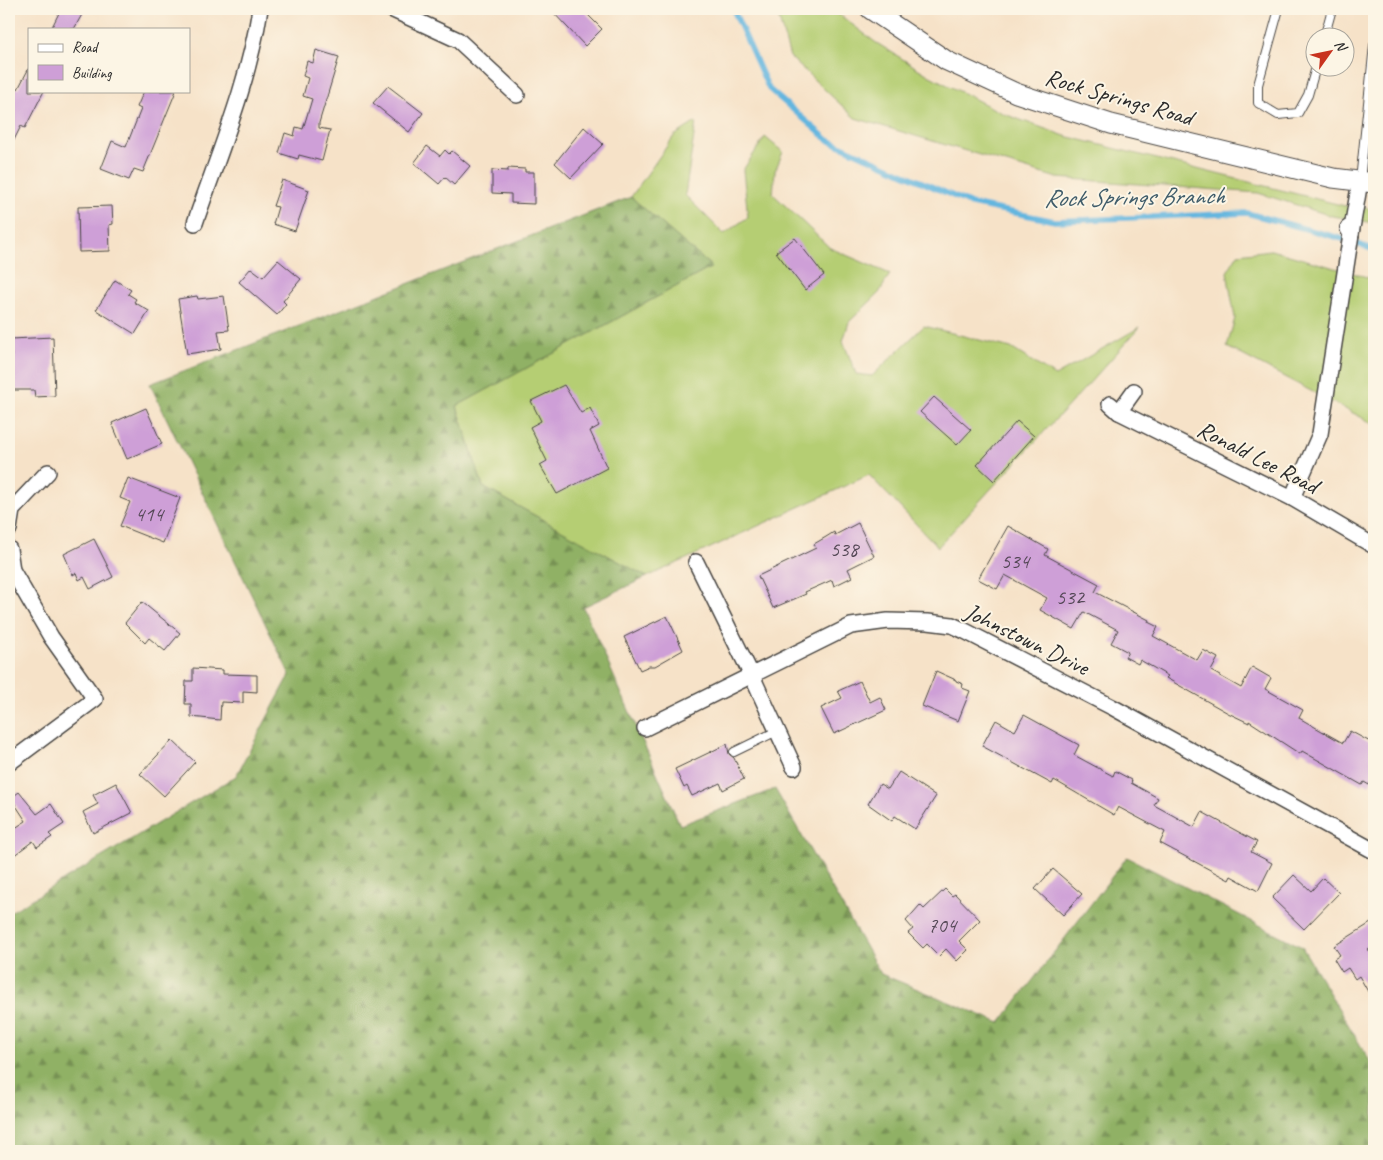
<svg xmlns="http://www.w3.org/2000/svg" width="1383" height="1160" font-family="Caveat,sans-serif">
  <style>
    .grass { fill: #b5ce73; stroke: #707c4f }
    .forest { fill: url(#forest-firs); stroke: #5e6e48 }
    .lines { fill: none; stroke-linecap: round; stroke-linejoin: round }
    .stream { stroke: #64b6df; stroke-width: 5.5 }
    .building { fill: #ce9fd7 }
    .service-casing { stroke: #494643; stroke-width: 10 }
    .minor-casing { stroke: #494643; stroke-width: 18 }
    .tertiary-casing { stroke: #494643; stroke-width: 21 }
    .service { stroke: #fff; stroke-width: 8 }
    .minor { stroke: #fff; stroke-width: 15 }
    .tertiary { stroke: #fff; stroke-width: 19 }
    .labels { text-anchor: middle; stroke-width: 4; stroke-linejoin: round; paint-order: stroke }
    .number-label { font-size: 21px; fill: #544856 }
    .street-label { font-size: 24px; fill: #2b2b2b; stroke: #fcf5e5 }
    .water-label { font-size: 25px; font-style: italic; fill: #3f5c6a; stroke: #fcf5e5 }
  </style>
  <defs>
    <pattern id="forest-firs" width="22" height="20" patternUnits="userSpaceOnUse" patternTransform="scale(1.25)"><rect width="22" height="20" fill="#90b165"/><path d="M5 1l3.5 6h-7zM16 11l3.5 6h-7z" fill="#769053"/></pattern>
  </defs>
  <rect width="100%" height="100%" fill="#fcf5e5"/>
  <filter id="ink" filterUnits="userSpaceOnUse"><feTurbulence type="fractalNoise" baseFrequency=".02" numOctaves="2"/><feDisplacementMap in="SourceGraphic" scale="10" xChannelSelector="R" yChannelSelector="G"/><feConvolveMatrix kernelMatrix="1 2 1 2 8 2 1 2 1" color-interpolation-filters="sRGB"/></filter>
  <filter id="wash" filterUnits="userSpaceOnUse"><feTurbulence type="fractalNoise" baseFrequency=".0096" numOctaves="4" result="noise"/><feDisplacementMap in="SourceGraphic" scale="20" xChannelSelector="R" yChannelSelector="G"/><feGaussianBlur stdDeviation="1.12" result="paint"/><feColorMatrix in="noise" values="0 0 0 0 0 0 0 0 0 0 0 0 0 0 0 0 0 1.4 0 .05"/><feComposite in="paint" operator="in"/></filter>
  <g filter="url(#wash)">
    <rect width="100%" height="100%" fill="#f6e2c8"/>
    <!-- grass -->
    <g class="grass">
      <path d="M776,9h56l43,33 55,34 74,38 61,22 280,70 29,3v14l-42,-7 -74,-23 -201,-15 -202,-60 -65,-61z"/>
      <path d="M696,122l-11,73 39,39 24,-17 -5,-47 22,-33 18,15 -8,19 -2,23 57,54 60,26 -11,19 -30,29 -6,19 13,33 16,2 52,-50 87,22 44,28 85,-49c-66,75 -136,146 -202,220l-69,-72 -222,102 -164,-90 -26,-81 255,-139 -81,-70 43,-61z"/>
      <path d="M1271,250l103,29v145l-147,-77 8,-29 -8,-46 11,-18z"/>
    </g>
    <!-- forest -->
    <path class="forest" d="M631,197l81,70 -255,139 26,81 164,90 -64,30 97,218 95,-36 106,185 119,49 127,-166 175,90 72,121v83h-1365v-238l227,-137 54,-101 -140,-291z"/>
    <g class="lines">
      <!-- stream -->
      <path class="stream" d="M733,9l36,80 59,51 143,64 84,17 192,-8 96,26 31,11"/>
    </g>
    <g id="blocks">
      <!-- building -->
      <g class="building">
        <path d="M61,9h24l-11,20h-23z"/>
        <path d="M550,9h32l20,20 -17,17z"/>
        <path d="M316,50l23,7 -20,66v5l11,2 -8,31 -23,-6 -1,4 -19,-6 6,-20 9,3 2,-9 7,2 9,-30 -9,-3 5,-18 -5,-2 4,-15 6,2z"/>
        <path d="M29,68v23h15l-19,37 -4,-2 -12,24v-65l9,4z"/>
        <path d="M388,86l35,27 -14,19 -36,-29z"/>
        <path d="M144,91h32l-33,81 -9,-3 -5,11 -28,-11 11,-28 14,6 15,-38 -4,-2z"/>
        <path d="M584,127l19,17 -32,34 -16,-15z"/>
        <path d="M427,146l13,10 5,-6 4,4 3,-3 18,15 -16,19 -9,-8 -6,7 -25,-21z"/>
        <path d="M508,168l17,1v3h9v32l-23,-1v-9l-19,-1v-23l16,1z"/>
        <path d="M282,180l27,10 -14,41 -22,-7 5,-17 -5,-1z"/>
        <path d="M112,206l1,18 -4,1 1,26 -31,1 -1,-45z"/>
        <path d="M795,238l29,37 -19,15 -29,-38z"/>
        <path d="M278,260l23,19 -18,22 3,3 -9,11 -38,-33 12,-14 12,9z"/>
        <path d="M115,280l16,10 -3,4 8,5 -2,3 15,9 -14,23 -39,-24z"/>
        <path d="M197,296l1,3 26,-3 5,34 -11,1 3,18 -34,5 -9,-55z"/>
        <path d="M53,337l2,59 -20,1 -1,-7h-21l-2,-51z"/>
        <path d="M564,385l17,28 9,-5 9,18 -9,5 17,37 -50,26 -17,-29 7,-4 -17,-34 11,-6 -10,-20z"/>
        <path d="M934,397l37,33 -14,15 -37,-33z"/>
        <path d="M146,408l16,36 -35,15 -15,-36z"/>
        <path d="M1017,421l17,15 -40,45 -17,-16z"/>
        <path d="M128,478l52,20 -17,45 -43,-17 10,-24 -10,-4z"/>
        <path d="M858,523l16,33 -26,13 4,8 -18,9 -2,-6 -27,12 1,2 -33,14 -15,-32 58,-28 -2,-4 12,-7 8,-5 1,3z"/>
        <path d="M1008,526l40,23 -3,6 54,29 -4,8 54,28 -1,2 10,5 -5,9 44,24 6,-10 15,8 -7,13 30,17 11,-21 19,11 -6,11 38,21 -4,8 44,25 7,-12 24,13v32l-5,9 -5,-3 -2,3 -60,-34 -2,3 -51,-33v2l-21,-10 -62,-35 2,-2 -28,-16 -2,4 -13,-7 3,-5 -17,-9 7,-13 -34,-18 -10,17 -34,-19 7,-12 -42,-23 -8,14 -19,-10z"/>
        <path d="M94,539l19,38 -23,12 -6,-12 -5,3 -3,-7 -3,2 -9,-21z"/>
        <path d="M142,602l38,31 -15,18 -16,-13 -4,5 -20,-20z"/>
        <path d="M667,616l16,34 -28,16h-6l-9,4 -16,-33z"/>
        <path d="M193,668l30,2v4l34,1v17l-14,-1v12l-22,-1 -1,18 -29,-3v-13h-6l1,-23h7z"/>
        <path d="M936,671l20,9v1l7,3 -1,4 8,3 -12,30 -36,-15z"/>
        <path d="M860,681l10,21 10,-5 6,13 -52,24 -13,-26 21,-10 -4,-7z"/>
        <path d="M1024,715l55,30 -5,10 39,21 2,-5 17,9 -1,3 27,15 -4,7 40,22 8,-15 55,30 -6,10 21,11 -14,28 -27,-15 -2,4 -69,-37 5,-11 -47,-25 -4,8 -60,-35 -2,4 -70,-38 14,-26 19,11z"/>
        <path d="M172,740l23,22 -31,34 -24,-22z"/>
        <path d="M727,744l2,10 5,4 10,21 -21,11 -3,-7 -28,13 -5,-10 -3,2 -9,-19z"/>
        <path d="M899,772l37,24 -21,33 -20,-13 -3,5 -24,-17 12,-20 8,5z"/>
        <path d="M116,783l16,30 -39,20 -10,-21 15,-8 -5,-9z"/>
        <path d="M19,792l18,22 14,-10 13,20 -15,10 3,3 -15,10 -4,-6 -24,18v-27l17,-11 -15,-23z"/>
        <path d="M1053,869l29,25 -19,21 -28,-26z"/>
        <path d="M1294,875l17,16 12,-13 16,15 -35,36 -32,-31z"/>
        <path d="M945,889l7,7 3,-2 25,26 -21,21 9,9 -11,11 -11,-12 -7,7 -12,-12 -4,4 -15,-15 5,-4 -7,-8 14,-16 4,4z"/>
        <path d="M1374,921v24l-6,4 6,9v44l-15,-26 -4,3 -7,-11 -6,4 -8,-13 6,-4 -6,-9z"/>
      </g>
    </g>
  </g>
  <g filter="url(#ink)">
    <use href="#blocks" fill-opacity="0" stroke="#494643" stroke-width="1"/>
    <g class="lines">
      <!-- service casing -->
      <g class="service-casing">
        <g id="service">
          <path d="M1279,9l-21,76v18l20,12 20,-2 10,-18 8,-28"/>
          <path d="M1324,38l8,-29"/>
          <path d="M1360,181l14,-136"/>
          <path d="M734,752l43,-21"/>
        </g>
      </g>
      <!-- minor casing -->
      <g class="minor-casing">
        <g id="minor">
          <path d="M391,9l67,31 59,55"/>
          <path d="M195,223c24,-70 54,-141 65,-214"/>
          <path d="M1348,229l3,5 9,-53"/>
          <path d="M1110,404l9,8 173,86 82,48"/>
          <path d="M1119,412l15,-21"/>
          <path d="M1292,498l28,-64 31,-200 -3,-6"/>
          <path d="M9,529l3,-19 36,-38"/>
          <path d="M9,549l3,21 39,67 44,62 -86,64"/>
          <path d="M696,562l56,114 42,91"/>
          <path d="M645,728l206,-102 37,-5 40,1 24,3 13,6 147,76 262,144"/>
        </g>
      </g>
      <!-- tertiary casing -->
      <g class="tertiary-casing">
        <path id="tertiary" d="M870,9l77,52 69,32 95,31 222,54 41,5"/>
      </g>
      <!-- service -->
      <use href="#service" class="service"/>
      <!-- minor -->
      <use href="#minor" class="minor"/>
      <!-- tertiary -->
      <use href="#tertiary" class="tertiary"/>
    </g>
  </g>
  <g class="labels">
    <!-- number labels -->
    <g class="number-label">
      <text x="149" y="521">414</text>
      <text x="844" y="556">538</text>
      <text x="1015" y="568">534</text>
      <text x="1070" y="604">532</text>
      <text x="942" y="932">704</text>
    </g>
    <!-- street labels -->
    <g class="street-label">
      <text transform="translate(1119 97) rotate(16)" y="8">Rock Springs Road</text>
      <text transform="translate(1258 457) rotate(27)" y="8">Ronald Lee Road</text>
      <text transform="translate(1027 639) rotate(26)" y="8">Johnstown Drive</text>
    </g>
    <!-- water labels -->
    <g class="water-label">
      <text transform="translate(1134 196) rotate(-1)" y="9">Rock Springs Branch</text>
    </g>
  </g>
  <!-- margin -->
  <rect width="1383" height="1160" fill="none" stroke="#fcf5e5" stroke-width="30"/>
  <!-- legend -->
  <rect x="28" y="28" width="162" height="65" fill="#fcf5e5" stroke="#a8a49b"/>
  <rect x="38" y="44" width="25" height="8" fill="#ffffff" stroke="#a8a49b"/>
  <text x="72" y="52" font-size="15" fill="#2b2b2b">Road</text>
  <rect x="38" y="65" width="25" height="15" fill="#ce9fd7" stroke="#a8a49b"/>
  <text x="72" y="78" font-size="15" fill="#2b2b2b">Building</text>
  <!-- north arrow -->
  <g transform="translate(1330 52) rotate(57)"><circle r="24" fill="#fcf5e5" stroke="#a8a49b"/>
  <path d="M0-4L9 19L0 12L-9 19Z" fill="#c8321e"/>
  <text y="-8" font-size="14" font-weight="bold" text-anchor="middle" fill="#2b2b2b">N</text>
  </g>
</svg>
